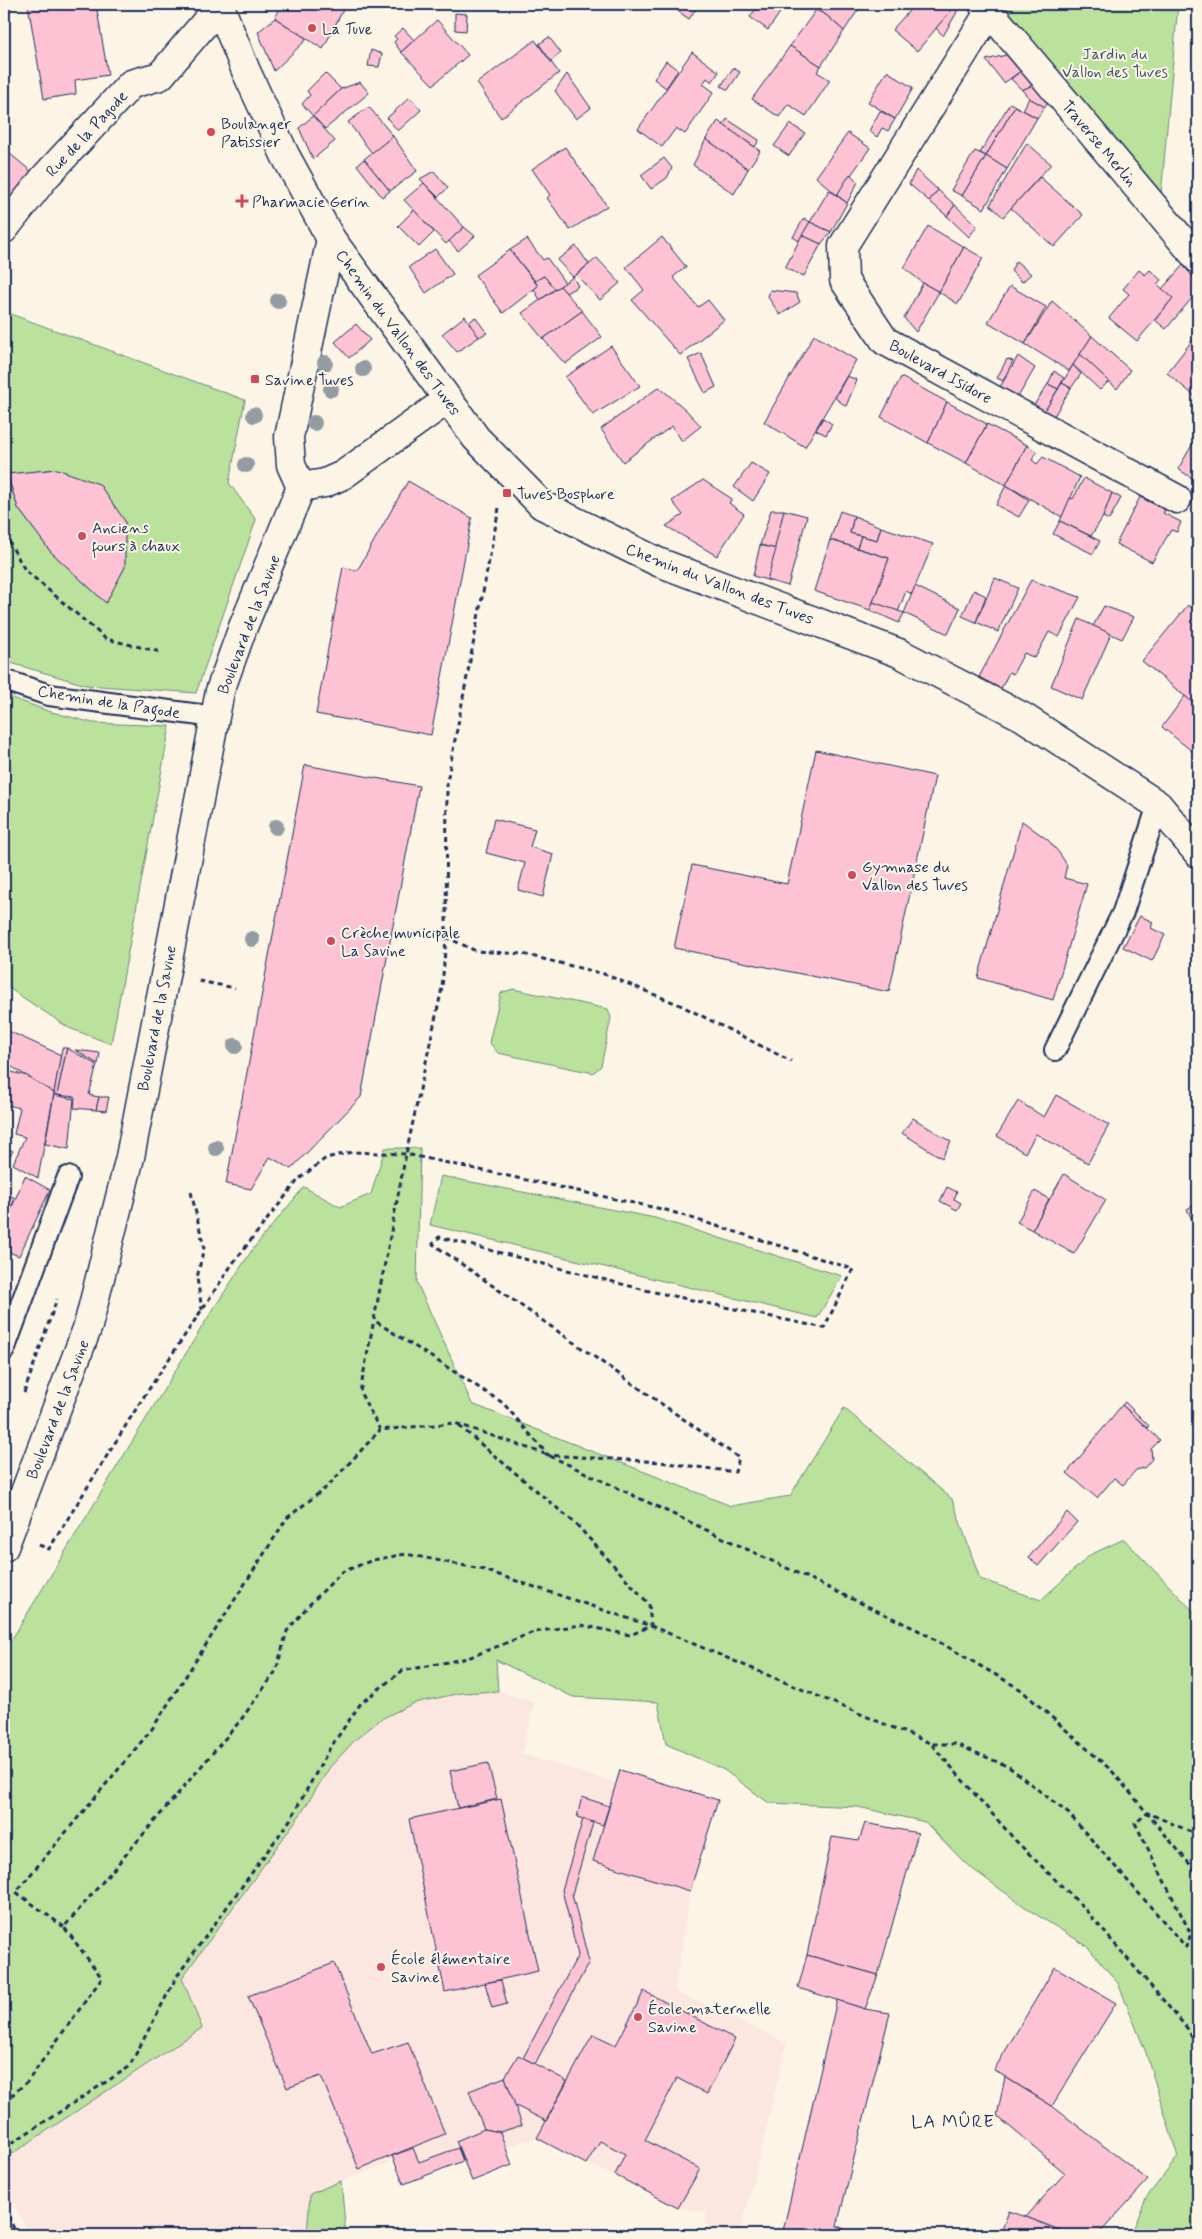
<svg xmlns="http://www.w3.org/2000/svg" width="1202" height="2239" font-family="Mynerve,sans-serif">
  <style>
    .built { fill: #fce6e0 }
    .green { fill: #bae29d; stroke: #6a887e; fill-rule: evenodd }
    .building { fill: #fdc3d5; stroke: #1b2f5e }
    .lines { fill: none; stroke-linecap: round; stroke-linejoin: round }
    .service-casing { stroke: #1b2f5e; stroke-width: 24 }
    .minor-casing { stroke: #1b2f5e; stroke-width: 31 }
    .path { stroke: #1b2f5e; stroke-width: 3; stroke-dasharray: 5 4; stroke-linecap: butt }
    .service { stroke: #fcf5e5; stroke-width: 20 }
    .minor { stroke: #fcf5e5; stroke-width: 28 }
    .tree { fill: #929ca2 }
    .poi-dot { fill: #d1495b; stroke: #fcf5e5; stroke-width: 2 }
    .labels { text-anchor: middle; stroke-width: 4; stroke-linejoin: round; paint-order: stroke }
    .poi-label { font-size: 16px; fill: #1b2f5e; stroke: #fcf5e5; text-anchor: start }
    .park-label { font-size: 16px; fill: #3b536b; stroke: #fcf5e5 }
    .street-label { font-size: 16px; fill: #1b2f5e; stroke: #fcf5e5 }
    .neighbourhood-label { font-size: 18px; letter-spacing: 1px; fill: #1b2f5e; stroke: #fcf5e5 }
  </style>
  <rect width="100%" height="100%" fill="#fcf5e5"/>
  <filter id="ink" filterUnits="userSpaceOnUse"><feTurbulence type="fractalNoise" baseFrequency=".02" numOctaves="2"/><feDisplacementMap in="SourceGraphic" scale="10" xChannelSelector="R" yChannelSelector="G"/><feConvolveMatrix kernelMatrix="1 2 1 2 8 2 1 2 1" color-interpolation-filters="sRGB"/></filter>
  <g filter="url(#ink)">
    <!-- built -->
    <path class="built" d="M498,1691l37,11 -13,52 94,29 4,-13 98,30 -28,91 -15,100 112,52 -47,192h-7l-28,-10 1,-13 -28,-4 -141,-70 -31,9 6,18 -40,16 -10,-20 -58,23 -10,-23 -84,33 -3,41h-8l-11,-13 -19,13h-239l-26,-50v-26l198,-131 -20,-50 120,-166 28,-45 25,-27 26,-21 33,-16 47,-10z"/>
    <!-- green -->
    <g class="green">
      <path d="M994,4h184l-18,203z"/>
      <path d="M8,313l237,87 -16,83 27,37 -60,173 -110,-8 -82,-24v-324zM57,469l49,133h-1l-55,-51 -32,-43 -11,-33z"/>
      <path d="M4,695l44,16 45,12 77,3 -59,318 -42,-16 -65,-43z"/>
      <path d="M513,989l95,20 3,9 -10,48 -8,7 -95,-20 -9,-11 12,-49z"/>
      <path d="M385,1148h35l-3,135 55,121 259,102 59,-10 54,-88 108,91 28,80 61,21 49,-45 34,-16 74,77v619h-67l15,-37 32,-41 -33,-107 -27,-67 -31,-37 -55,-34 -65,-47 -42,-43 -67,-15 -89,-4 -45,-33 -58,-26 -8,-42 -85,-5 -77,-37 2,31 -37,2 -47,10 -33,16 -26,21 -25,27 -28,45 -120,166 20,50 -198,131v-507l201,-330 47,-72 52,-63 36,20 31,-13z"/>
      <path d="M441,1176l214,42 187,58 -25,42 -387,-93z"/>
      <path d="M341,2181l5,54h-39l3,-41z"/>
    </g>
    <!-- building -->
    <g class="building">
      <path d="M28,4h68l12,71 -33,5 1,14 -32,5z"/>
      <path d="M282,4h64l-23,45 -48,-31z"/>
      <path d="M668,4h31l-10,15z"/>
      <path d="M759,4h27l-18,26 -18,-13z"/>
      <path d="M820,4h42l-18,27 -18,-16 -10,-5z"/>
      <path d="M915,4h37l3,2 -38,45 -25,-21z"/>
      <path d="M955,6l2,6 -14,24 -7,-8z"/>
      <path d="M816,10l10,5 18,16 -23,35 -31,-20z"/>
      <path d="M455,13l12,1 -1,17 -11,-1z"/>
      <path d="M275,18l32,21 -33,32 -16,-39z"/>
      <path d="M437,20l31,35 -35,30 -32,-33z"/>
      <path d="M403,28l11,12 -13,12 -7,-10 3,-3 -3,-3z"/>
      <path d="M549,37l12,16 -10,8 -12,-17z"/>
      <path d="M535,40l24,33 -58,45 -24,-35z"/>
      <path d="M790,46l31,20 -4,6 13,8 -24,36 -18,-12 -9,13 -27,-18z"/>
      <path d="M371,50l11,4 -3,13 -11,-1z"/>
      <path d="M692,52l27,20 -7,10 -5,-4 -4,6 11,8 -29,42 -9,-6 -14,19 -24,-18z"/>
      <path d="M1010,54l12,16 -18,13 -18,-23z"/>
      <path d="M666,61l12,9 -12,18 -12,-9z"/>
      <path d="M733,68l7,4 -12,18 -7,-4z"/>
      <path d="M1022,70l11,15 -11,5 -11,-11z"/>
      <path d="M887,71l26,17 -18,31 -27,-17z"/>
      <path d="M325,73l16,16 -28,27 -11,-12 8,-9 -3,-4z"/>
      <path d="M567,74l24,34 -15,11 -21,-28z"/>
      <path d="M360,82l9,11 -44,36 -12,-13 28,-27z"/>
      <path d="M1033,85l16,16 -4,6 -16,-9 -7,-8z"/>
      <path d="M410,97l11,13 -23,21 -11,-13z"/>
      <path d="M1029,98l16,9 -8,11 -14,-8z"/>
      <path d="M1010,103l5,3 -29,50 -6,-3z"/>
      <path d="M1015,106l22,12 -30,51 -21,-13z"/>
      <path d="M369,107l24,29 -21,17 -24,-31z"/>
      <path d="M880,111l15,8 -7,12 -6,-3 -5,9 -8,-6z"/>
      <path d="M313,116l22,25 -22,18 -14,-31z"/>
      <path d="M727,119l32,21 -4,7 -32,-22z"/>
      <path d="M718,121l42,30 -12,18 -42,-30z"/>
      <path d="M790,124l15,9 -16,23 -15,-10z"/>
      <path d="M848,133l22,15 -33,47 -21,-18z"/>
      <path d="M393,136l24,35 -27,20 -26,-32z"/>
      <path d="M706,139l42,30 -14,25 -41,-29z"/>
      <path d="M1027,143l24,21 -48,53 -13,-12z"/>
      <path d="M565,147l42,59 -37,24 -23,-32 3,-3 -18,-26z"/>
      <path d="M4,149l28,23 -28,36z"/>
      <path d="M975,151l11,5 -24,40 -11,-6z"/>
      <path d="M986,156l21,13 -23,40 -22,-13z"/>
      <path d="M664,158l8,10 -5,10 -16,11 -10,-14z"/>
      <path d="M364,159l26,32 -8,6 -25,-32z"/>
      <path d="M916,170l22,20 -9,11 -20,-17z"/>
      <path d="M434,171l14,17 -10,9 -18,-18z"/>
      <path d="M850,174l8,8 -11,21 -10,-8z"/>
      <path d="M1040,177l43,38 -29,32 -43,-39z"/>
      <path d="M424,183l40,44 -18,17 -42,-44z"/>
      <path d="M829,190l18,13 -16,29 -21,-10z"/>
      <path d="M938,190l17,15 -8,11 -18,-15z"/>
      <path d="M955,205l22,21 -8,11 -22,-21z"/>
      <path d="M414,210l20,22 -15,15 -21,-21z"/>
      <path d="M804,218l6,4 -11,19 -6,-4z"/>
      <path d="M810,222l21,10 -10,12 -19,-9z"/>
      <path d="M928,226l36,21 -25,45 -16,-9 -19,-15z"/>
      <path d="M464,227l11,9 -17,15 -9,-10z"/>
      <path d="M802,235l19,9 -17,32 -19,-8z"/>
      <path d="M662,237l24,30 -13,10 25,30 10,-7 16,20 -44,35 -48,-55 12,-10 -18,-23z"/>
      <path d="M527,239l16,21 4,-2 18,25 -10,6 -11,-13 -9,5 -25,-31z"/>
      <path d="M576,246l13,18 -16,13 -16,-17z"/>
      <path d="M964,247l19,11 -25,46 -19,-12z"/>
      <path d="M435,249l18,25 -27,19 -17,-26z"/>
      <path d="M510,250l28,36 -35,27 -28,-38z"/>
      <path d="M597,258l23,25 -20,17 -24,-25z"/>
      <path d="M1016,261l15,13 -9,8 -11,-11z"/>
      <path d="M1183,265l15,18v8l-32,38 -11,-9 18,-22 -11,-9z"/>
      <path d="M1139,270l6,5 5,-5 11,10 -4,4 16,14 -36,43 -28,-23 20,-24 -6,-5z"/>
      <path d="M544,276l11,13 -15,11 -6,-11 4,-3 -3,-5z"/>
      <path d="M573,277l5,9 -12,7 -6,-7z"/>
      <path d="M923,283l16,9 -23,40 -12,-14z"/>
      <path d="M560,286l22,25 -39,28 -21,-26z"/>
      <path d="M1010,286l36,21 -21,37 -37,-22z"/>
      <path d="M770,290l26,3 4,9 -20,13 -12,-18z"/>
      <path d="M1052,301l40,35 -23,35 -44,-27z"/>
      <path d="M582,311l20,26 -37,27 -22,-25z"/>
      <path d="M465,316l14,21 -22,15 -15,-18z"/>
      <path d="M475,317l12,16 -8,4 -10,-14z"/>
      <path d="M356,324l14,16 -21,18 -14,-16z"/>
      <path d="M1198,333v66l-31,-26z"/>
      <path d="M814,335l42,25 -51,87 -41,-25z"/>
      <path d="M1092,336l38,34 -13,19 -37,-35z"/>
      <path d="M611,346l29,40 -47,29 -28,-38z"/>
      <path d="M701,353l15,34 -11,6 -17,-34z"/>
      <path d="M1080,354l29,27 -9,9 -27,-25z"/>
      <path d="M1018,356l17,12 -17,29 -18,-10z"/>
      <path d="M1007,359l6,2 -10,20 -6,-3z"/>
      <path d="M1073,365l8,9 -10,14 -9,-5z"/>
      <path d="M1054,371l10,7 -6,11 -10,-5z"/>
      <path d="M847,376l10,4 -11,26 -11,-8z"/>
      <path d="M901,377l46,25 -19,41 -47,-26z"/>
      <path d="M1062,383l9,5 -17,28 -10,-4z"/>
      <path d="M1048,384l10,5 -14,23 -10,-7z"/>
      <path d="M659,387l26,22 16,17 -19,15 -10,-15 -49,36 -22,-33z"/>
      <path d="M947,402l40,22 -21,39 -38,-20z"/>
      <path d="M823,418l9,6 -6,11 -10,-5z"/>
      <path d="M987,424l40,21 -21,40 -40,-22z"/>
      <path d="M1198,435v47l-20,-13z"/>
      <path d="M1027,445l10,7 -5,8 5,4 6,-7 37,20 -18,40 -56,-32z"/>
      <path d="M751,463l19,11 -17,27 -19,-14z"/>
      <path d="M57,469l42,15 26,37v46l-19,36 -56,-52 -32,-43 -11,-34z"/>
      <path d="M1084,478l28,15 -9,24 -12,19 -31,-15 10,-23 3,1z"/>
      <path d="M703,480l29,19 -3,4 15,11 -27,42 -51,-30 17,-11 -11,-14z"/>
      <path d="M408,481l64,37 -41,217 -115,-21 27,-147 14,4z"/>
      <path d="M1006,485l23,15 -10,17 -23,-12z"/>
      <path d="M1112,493l9,5 -12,22 -6,-3z"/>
      <path d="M1140,497l25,13 -2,3 18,9 -4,10 -6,-2 -19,32 -36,-18z"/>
      <path d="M771,510h13l-8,39 -16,-4z"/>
      <path d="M784,510l23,6 -19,70 -21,-6z"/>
      <path d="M840,511l14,5 -4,17 11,3 -4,12 -27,-8z"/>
      <path d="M854,516l27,11 -4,13 -27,-7z"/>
      <path d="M1060,521l40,20 -7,13 -40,-20z"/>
      <path d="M881,527l52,17 -21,50 -6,-3 -8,21 -25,-10 16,-44 -32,-10 4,-12 16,4z"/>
      <path d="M830,540l59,18 -19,52 -56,-19z"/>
      <path d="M760,545l16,4 -9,31 -14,-4z"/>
      <path d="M995,578l23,10 -20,44 -22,-10z"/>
      <path d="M1031,580l49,17 -21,40 -10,-5 -14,26 -11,-5 -11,21 -4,-2 -8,17 -22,-12z"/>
      <path d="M915,586l45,22 -12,26 -44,-21z"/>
      <path d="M974,590l12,6 -10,26 -14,-6z"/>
      <path d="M873,602l31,11 -5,10 -29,-13z"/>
      <path d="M1188,605l10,9v93l-56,-46z"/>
      <path d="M1104,606l30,11 -12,22 -29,-13z"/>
      <path d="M1079,619l32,15 -29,66 -31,-14z"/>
      <path d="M1185,696l13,11v49l-36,-29z"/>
      <path d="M816,750l119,26 -46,216 -215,-44 18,-83 95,19z"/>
      <path d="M305,765l114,21 -58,311 -70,72 -21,-12 -19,32 -25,-5z"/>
      <path d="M494,819l41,10 -5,18 23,7 -10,43 -25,-7 7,-27 -39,-10z"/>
      <path d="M1022,821l26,19 12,14 7,11 -3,13 23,6 -34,116 -75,-22z"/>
      <path d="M1140,916l13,6 -2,6 14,7 -13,26 -29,-14z"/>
      <path d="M4,1029l57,26 -7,38 -50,-31z"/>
      <path d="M62,1048h5l-10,47 -3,-2z"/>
      <path d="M67,1048l30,17 -8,30 10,2 -3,13 -22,-2 1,-11 -18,-2z"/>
      <path d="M75,1050l25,3 -2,11z"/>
      <path d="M4,1070l23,6 27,17 -16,85 -25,-14 12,-27 -11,-3 6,-26 -12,-3 -4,11z"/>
      <path d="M54,1095l20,4 -5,50 -24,-5z"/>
      <path d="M1056,1095l53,30 -21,38 -52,-29 -11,19 -28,-17 21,-35 26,16z"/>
      <path d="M99,1097h10l-3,14 -10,-1z"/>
      <path d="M913,1118l38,24 -9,16 -40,-25z"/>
      <path d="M4,1147l9,4 -7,10 -2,-1z"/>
      <path d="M1064,1174l42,26 -32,54 -42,-24z"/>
      <path d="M25,1176l25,14 -31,66 -15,-6v-24z"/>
      <path d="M947,1187l10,5 -3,7 7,4 -4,7 -17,-9z"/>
      <path d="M1035,1191l14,8 -17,31 -15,-8z"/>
      <path d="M4,1193l11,5 -11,28z"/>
      <path d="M1198,1203v30l-11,-24z"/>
      <path d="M1125,1402l24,24 -2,2 -25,-23z"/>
      <path d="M1122,1405l38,35 -9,9 1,10 -8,9 -8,2 -13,15 -9,-7 -17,20 -30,-25z"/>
      <path d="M1067,1512l10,10 -39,44 -9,-9z"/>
      <path d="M488,1763l9,36 -39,9 -8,-37z"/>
      <path d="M620,1770l98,30 -28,91 -97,-30z"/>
      <path d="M582,1797l27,9 -6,19 -26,-8z"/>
      <path d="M501,1799l37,172 -93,21 -36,-173z"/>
      <path d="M583,1819l10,4 -21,71 17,68 -54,102 -12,-6 55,-103 -16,-65z"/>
      <path d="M865,1823l53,10 -40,142 -71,-20 25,-118 27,4z"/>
      <path d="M807,1955l71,20 -13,34 -67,-21z"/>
      <path d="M334,1963l38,91 36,-12 37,92 -86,35 -38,-93 -34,12 -39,-92z"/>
      <path d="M1055,1967l61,36 -64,103 -58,-36z"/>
      <path d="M501,1980l6,24 -15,4 -7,-25z"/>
      <path d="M644,1991l91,48 -28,55 -30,-16 -32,62 55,29 -22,39 -63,-33 10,-21 -25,-13 -14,23 -49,-26 56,-104 23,11z"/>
      <path d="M837,2000l28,9 25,4 -53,213 22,9h-77z"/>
      <path d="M518,2055l49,26 -21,40 -32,-16 -9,-28z"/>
      <path d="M505,2077l17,48 -22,7 -16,-3 -15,-38z"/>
      <path d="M1005,2077l47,29 96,74 -50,55h-26l-46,-18 39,-44 -68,-57z"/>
      <path d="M484,2129l16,3 12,33 -40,16 -16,-40z"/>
      <path d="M413,2148l6,14 39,-14 5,13 -59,23 -12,-28z"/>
      <path d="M1009,2211l17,6 46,18h-72z"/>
    </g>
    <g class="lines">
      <!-- service casing -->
      <g class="service-casing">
        <g id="service">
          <path d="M4,680l45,15 166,22"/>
          <path d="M1055,1050l68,-138 35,-107"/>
          <path d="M4,1350l64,-173"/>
        </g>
      </g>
      <!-- minor casing -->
      <g class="minor-casing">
        <g id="minor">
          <path d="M219,4l27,67 39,84 46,84 145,199 66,67 116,57 241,91 124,64 135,88 40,48"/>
          <path d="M983,4l215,255"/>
          <path d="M990,11l-147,235 1,34 41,61 292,158"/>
          <path d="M4,229l41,-52 86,-93 29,-8 45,-53 17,-12"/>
          <path d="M301,487l-10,-22 -2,-28 42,-198"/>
          <path d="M301,487l24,-4 18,-8 104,-75"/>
          <path d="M4,1547l84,-221 42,-169 90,-466 23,-64 58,-140"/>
        </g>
      </g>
      <!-- path -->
      <g class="path">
        <path d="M499,508l-52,274 -1,155 -4,51 -36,166 -46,238 20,38 75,-7 93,32 374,177 98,57 92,82 86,103"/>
        <path d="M4,533l21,37 81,69 55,13"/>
        <path d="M446,937l30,14 47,3 81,20 76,31 111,56"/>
        <path d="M199,981l36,7"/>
        <path d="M191,1192l13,55 -7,31 5,32"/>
        <path d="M24,1393l33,-94"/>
        <path d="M39,1545l10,4 92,-148 92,-138 66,-84 27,-21 26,-6 54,2 260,56 187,59 -29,59 -179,-38 -206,-53 -6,7 306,214 -4,14 -75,-10 -112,-7 -45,-52 -128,-82"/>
        <path d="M932,1745l83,95 68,67 104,121 11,20"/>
        <path d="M64,1927l-48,-35 136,-163 135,-211 41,-32 52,-56"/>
        <path d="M4,2102l23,-20 75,-104 -38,-51 176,-206 36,-50 11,-40 21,-25 34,-34 31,-12 33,-6 75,15 170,57 281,118h24l53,23 60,47 117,133 5,-13 -56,-111 13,-10 50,22"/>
        <path d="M4,2148l125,-81 48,-91 113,-156 40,-72 31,-45 41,-32 66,-13 66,-26 47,-7 49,10 21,-9 -2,-22 -74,-81 -117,-98"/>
        <path d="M4,2208l13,27"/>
      </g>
      <!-- service -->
      <use href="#service" class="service"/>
      <!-- minor -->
      <use href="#minor" class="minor"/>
    </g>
    <!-- trees -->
    <g class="tree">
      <circle cx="278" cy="301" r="8"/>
      <circle cx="325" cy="363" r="8"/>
      <circle cx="363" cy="369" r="8"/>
      <circle cx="331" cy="389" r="8"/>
      <circle cx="254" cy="415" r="8"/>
      <circle cx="314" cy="423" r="8"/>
      <circle cx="246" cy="465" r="8"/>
      <circle cx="276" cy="827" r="8"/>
      <circle cx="252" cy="939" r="8"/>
      <circle cx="235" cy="1046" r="8"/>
      <circle cx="216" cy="1148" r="8"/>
    </g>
  </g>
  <!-- markers -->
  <g class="poi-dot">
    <circle cx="312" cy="28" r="5"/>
    <circle cx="211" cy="132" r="5"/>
    <path d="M239.5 193.5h5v5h5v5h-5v5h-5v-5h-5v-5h5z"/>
    <rect x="250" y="374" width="10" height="10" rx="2.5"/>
    <rect x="502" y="488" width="10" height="10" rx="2.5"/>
    <circle cx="82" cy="536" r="5"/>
    <circle cx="852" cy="875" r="5"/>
    <circle cx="331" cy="941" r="5"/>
    <circle cx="381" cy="1967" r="5"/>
    <circle cx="638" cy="2017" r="5"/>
  </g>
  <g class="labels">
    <!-- poi labels -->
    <g class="poi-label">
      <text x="322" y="34">La Tuve</text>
      <text x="221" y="129">Boulanger<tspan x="221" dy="18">Patissier</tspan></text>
      <text x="252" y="207">Pharmacie Gerin</text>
      <text x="265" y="385">Savine Tuves</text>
      <text x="517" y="499">Tuves Bosphore</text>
      <text x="92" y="533">Anciens<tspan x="92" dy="18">fours à chaux</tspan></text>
      <text x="862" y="872">Gymnase du<tspan x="862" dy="18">Vallon des Tuves</tspan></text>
      <text x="341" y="938">Crèche municipale<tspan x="341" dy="18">La Savine</tspan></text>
      <text x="391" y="1964">École élémentaire<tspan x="391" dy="18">Savine</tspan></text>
      <text x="648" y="2014">École maternelle<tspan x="648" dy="18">Savine</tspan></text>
    </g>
    <!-- park labels -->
    <g class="park-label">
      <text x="1115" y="59">Jardin du<tspan x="1115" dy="18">Vallon des Tuves</tspan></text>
    </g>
    <!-- street labels -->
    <g class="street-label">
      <text transform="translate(86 133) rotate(-47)" y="6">Rue de la Pagode</text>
      <text transform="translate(1100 143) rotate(50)" y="6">Traverse Merlin</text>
      <text transform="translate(399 332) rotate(54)" y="6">Chemin du Vallon des Tuves</text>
      <text transform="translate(941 371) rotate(29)" y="6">Boulevard Isidore</text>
      <text transform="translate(720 583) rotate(21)" y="6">Chemin du Vallon des Tuves</text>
      <text transform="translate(248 624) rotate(-69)" y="6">Boulevard de la Savine</text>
      <text transform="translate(109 701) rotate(9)" y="6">Chemin de la Pagode</text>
      <text transform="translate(156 1018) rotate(-79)" y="6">Boulevard de la Savine</text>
      <text transform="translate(57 1409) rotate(-69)" y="6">Boulevard de la Savine</text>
    </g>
    <!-- neighbourhood labels -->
    <g class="neighbourhood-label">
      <text x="953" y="2127">LA MÛRE</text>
    </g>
  </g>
  <!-- margin -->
  <rect width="1202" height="2239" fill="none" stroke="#fcf5e5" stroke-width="20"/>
  <rect x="10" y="10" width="1182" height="2219" fill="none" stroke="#1b2f5e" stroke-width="2" filter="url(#ink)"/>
</svg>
